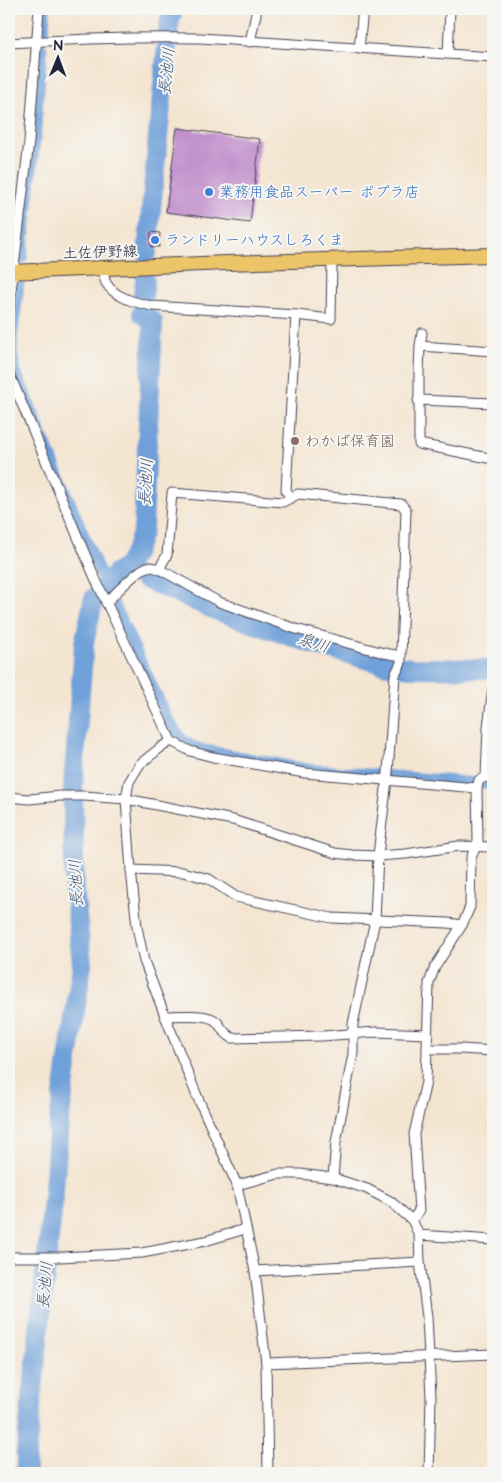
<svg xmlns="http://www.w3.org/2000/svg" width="502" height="1482" font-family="'Architects Daughter','Klee One',sans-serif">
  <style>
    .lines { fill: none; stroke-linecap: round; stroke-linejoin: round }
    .canal { stroke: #6fa0d9; stroke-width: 11 }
    .river { stroke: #6fa0d9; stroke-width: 20 }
    .building { fill: #c291cd }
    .minor-casing { stroke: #423f52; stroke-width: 11 }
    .primary-casing { stroke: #423f52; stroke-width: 16 }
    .minor { stroke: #fff; stroke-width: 9 }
    .primary { stroke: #edc569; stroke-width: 14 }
    .shop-dot { fill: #3f7fe0; stroke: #f6f6f2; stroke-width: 2 }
    .education-dot { fill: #8d6e63; stroke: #f6f6f2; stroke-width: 2 }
    .labels { text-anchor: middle; stroke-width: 4; stroke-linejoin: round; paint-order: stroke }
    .shop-label { font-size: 15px; fill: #366cbe; stroke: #f6f6f2; text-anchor: start }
    .street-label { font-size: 15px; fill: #22223b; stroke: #f6f6f2 }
    .education-label { font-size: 15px; fill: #785e54; stroke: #f6f6f2; text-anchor: start }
    .water-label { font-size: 16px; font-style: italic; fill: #41547a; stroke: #f6f6f2 }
  </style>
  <rect width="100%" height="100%" fill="#f6f6f2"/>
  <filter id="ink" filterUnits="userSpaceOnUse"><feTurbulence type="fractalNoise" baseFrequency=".02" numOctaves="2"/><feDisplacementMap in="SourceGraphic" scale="10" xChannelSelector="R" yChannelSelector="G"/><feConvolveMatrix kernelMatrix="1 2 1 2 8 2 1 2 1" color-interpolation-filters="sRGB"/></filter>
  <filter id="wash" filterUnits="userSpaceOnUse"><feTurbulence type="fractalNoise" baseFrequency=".0096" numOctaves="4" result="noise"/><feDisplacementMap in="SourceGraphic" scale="20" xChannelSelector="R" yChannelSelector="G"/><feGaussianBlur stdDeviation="1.12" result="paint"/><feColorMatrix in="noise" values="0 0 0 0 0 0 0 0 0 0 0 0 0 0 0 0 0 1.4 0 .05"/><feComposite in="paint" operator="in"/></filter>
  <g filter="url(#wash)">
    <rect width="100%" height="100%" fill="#f4e5d1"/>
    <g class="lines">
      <!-- canal -->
      <g class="canal">
        <path d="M44,30l1,-21"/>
        <path d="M22,258l13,-118 7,-91"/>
        <path d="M19,285l-7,52v18l4,17 91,218"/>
        <path d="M115,606l53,113c13,20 13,24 37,31l102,19 186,15"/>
      </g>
      <!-- river -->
      <g class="river">
        <path d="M147,253l15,-158 7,-70 4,-16"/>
        <path d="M143,295l2,-14"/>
        <path d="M143,578l75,33 98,34 71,20 25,3 81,1"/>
        <path d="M26,1473v-19l28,-264 5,-68 23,-158 -8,-78 -1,-99 11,-144 10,-45 21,-24 12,-8 9,-16 7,-20 10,-208 -11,-9"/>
      </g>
    </g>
    <g id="blocks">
      <!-- building -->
      <g class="building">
        <path d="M177,128l83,11 -10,84 -84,-11z"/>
        <path d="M151,232l9,1 -1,14h-8z"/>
      </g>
    </g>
  </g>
  <g filter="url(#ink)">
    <use href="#blocks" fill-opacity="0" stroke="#423f52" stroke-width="1"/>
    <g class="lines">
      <!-- minor casing -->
      <g class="minor-casing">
        <g id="minor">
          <path d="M250,42l7,-33"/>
          <path d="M9,43c64,-4 127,-6 191,-5l293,19"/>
          <path d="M359,49l4,-40"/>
          <path d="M448,54l2,-45"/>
          <path d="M102,268c2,5 2,11 4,15 9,15 31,20 46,23l144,9 -10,175 5,8"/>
          <path d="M9,308l20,-166 10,-133"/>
          <path d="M296,315l35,4 1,-58"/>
          <path d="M420,346l2,-13"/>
          <path d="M493,351l-73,-5 -1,26v72l74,15"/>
          <path d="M9,373l86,205 76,163 19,10 23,6 92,16 172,15"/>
          <path d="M418,400l75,3"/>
          <path d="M159,569l8,-14 5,-62 111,9 15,-8 103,10 5,6 -5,146v7l-6,12 -7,97 -10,83 -3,65 -22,104v30l-17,88 -3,36"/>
          <path d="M106,603c8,-8 31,-33 41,-36 4,-1 8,1 12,2l60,33 77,27 88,24 17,3"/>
          <path d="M171,741l-11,7 -20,16 -11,18 -3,17 5,71 6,57 7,34 21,55 32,80 40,89 18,86 11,92 2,110"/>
          <path d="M9,797l20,2 31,-3h24l42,3 107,21 102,33 17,2 26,1 28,-2 53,-8 34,1"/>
          <path d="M131,870l52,2 26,7 27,18 96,21 116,5 14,2 8,-18 1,-49 7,-17 -1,-53 2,-8 7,-3 2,-50 5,-39"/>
          <path d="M165,1016c12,0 42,-3 51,5 6,6 6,11 16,17l90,-2 54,-4 52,2"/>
          <path d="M428,1049h33l32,2"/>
          <path d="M237,1185l41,-11h22l33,4 34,11 23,12 22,19 7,15 1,27 7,55 4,80 -2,76"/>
          <path d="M412,1220l7,-9 -5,-77 12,-52 3,-99 6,-16 27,-42"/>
          <path d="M419,1235l74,5"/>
          <path d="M9,1257h51l82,-4 63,-12 40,-12"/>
          <path d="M255,1271l165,-9"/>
          <path d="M266,1363l227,-9"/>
        </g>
      </g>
      <!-- primary casing -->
      <g class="primary-casing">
        <path id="primary" d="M9,272l217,-9 267,-8"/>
      </g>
      <!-- minor -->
      <use href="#minor" class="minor"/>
      <!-- primary -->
      <use href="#primary" class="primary"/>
    </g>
  </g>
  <!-- markers -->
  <g class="shop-dot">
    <circle cx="209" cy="192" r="5"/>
    <circle cx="155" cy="240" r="5"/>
  </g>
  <circle class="education-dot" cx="295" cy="441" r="5"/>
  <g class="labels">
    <!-- shop labels -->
    <g class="shop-label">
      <text x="219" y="197">業務用食品スーパー ポプラ店</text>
      <text x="165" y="245">ランドリーハウスしろくま</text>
    </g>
    <!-- street labels -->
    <g class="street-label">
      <text transform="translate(100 252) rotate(-2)" y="5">土佐伊野線</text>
    </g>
    <!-- education labels -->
    <g class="education-label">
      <text x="305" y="446">わかば保育園</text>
    </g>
    <!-- water labels -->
    <g class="water-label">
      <text transform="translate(166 71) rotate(-84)" y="6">長池川</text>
      <text transform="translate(145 482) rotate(-87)" y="6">長池川</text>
      <text transform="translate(314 642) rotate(18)" y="6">泉川</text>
      <text transform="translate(75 883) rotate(-93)" y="6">長池川</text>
      <text transform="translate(44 1285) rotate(-85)" y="6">長池川</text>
    </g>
  </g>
  <!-- margin -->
  <rect width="502" height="1482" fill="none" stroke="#f6f6f2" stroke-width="30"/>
  <!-- north arrow -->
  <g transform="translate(58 58) rotate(1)" stroke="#f6f6f2" stroke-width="4" paint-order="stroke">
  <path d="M0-4L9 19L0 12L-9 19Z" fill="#22223b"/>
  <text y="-8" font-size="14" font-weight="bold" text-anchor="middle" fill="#22223b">N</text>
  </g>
</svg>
